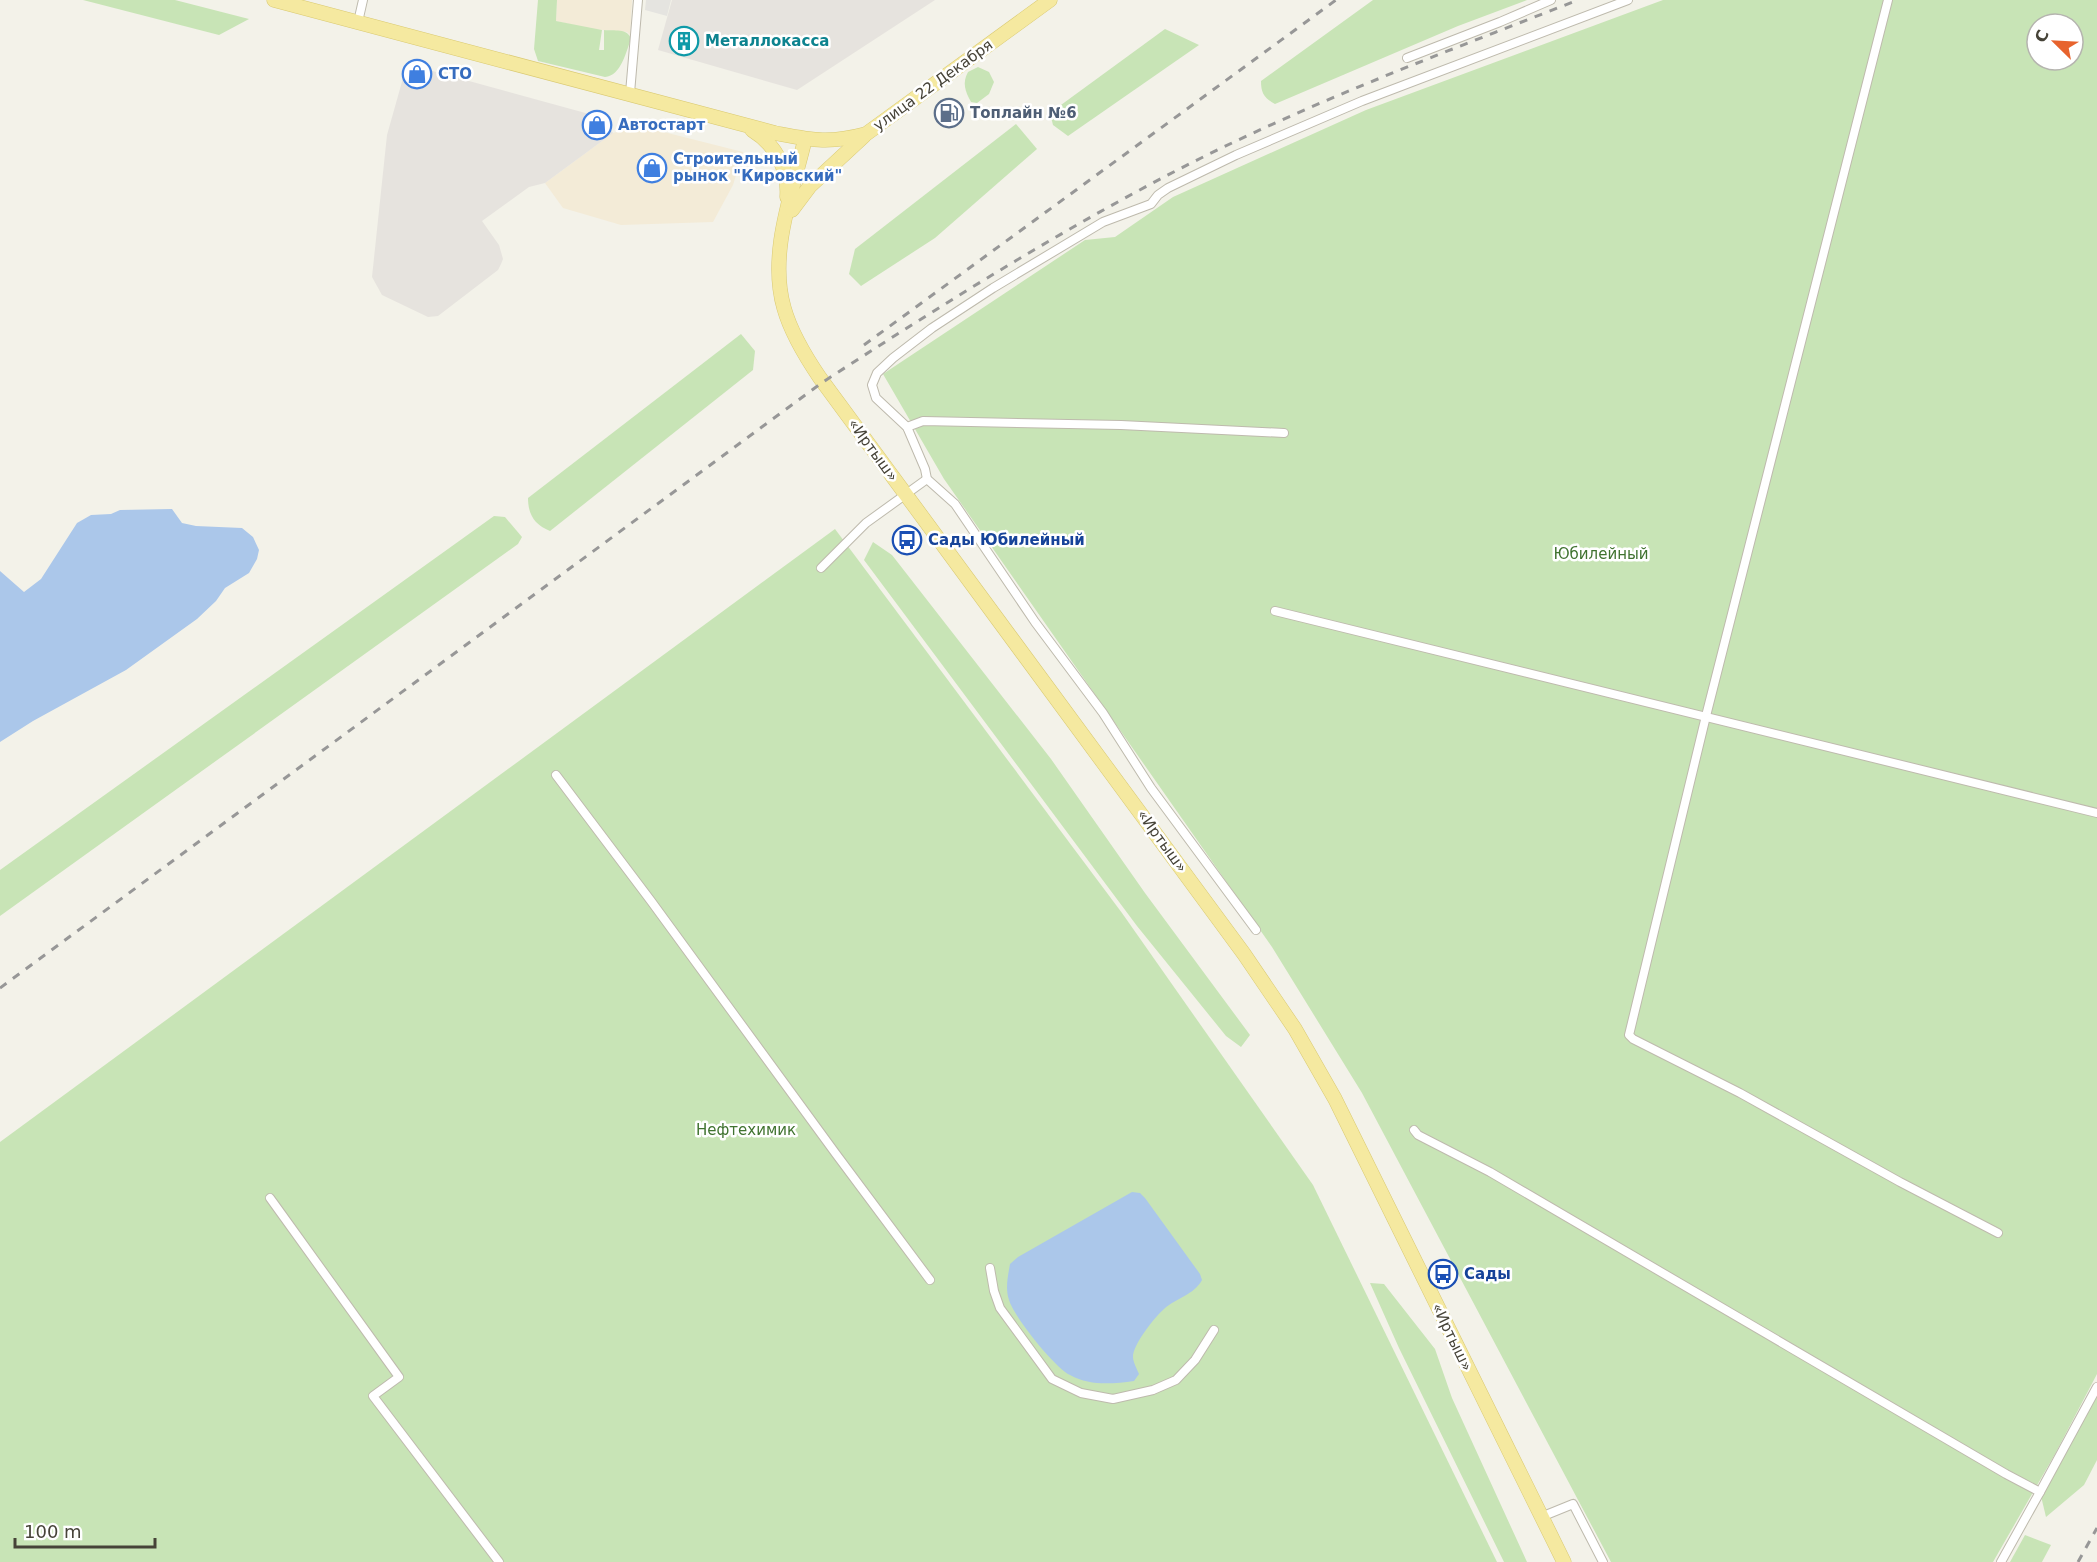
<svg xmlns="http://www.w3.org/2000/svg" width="2097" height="1562" font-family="'DejaVu Sans',sans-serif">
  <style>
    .commercial { fill: #f3ebd7 }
    .industrial { fill: #e6e3de }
    .green { fill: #c8e4b6; fill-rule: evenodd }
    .parking { fill: #e5e4e0 }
    .water { fill: #abc7ea }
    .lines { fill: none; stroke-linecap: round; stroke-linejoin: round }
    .street-casing { stroke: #bebaad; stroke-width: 10 }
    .primary-casing { stroke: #d9c971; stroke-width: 15 }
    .street { stroke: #fff; stroke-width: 8 }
    .primary { stroke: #f5e9a0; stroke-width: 14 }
    .rail { stroke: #979797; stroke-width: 3; stroke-dasharray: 8 8; stroke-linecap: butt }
    .labels { text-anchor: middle; stroke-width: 5; stroke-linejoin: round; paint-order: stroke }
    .culture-label { font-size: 15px; font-weight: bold; fill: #0d838f; stroke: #fff; text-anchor: start }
    .shop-label { font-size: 15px; font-weight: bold; fill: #366cbe; stroke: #fff; text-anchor: start }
    .street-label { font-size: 15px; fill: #464338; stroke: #fff }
    .service-label { font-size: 15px; font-weight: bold; fill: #4e5e75; stroke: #fff; text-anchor: start }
    .transit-label { font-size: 15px; font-weight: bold; fill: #164399; stroke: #fff; text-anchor: start }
    .park-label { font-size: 15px; fill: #407330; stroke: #fff }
  </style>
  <rect width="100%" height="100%" fill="#f3f2e9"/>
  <!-- commercial -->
  <g class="commercial">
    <path d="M557,0h75l-2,35 -3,-3 -36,-3 -35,-8z"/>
    <path d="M640,126l103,26 -10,33 -20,37 -92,3 -58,-17 -18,-25 68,-50z"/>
  </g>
  <!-- industrial -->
  <g class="industrial">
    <path d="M672,0h263l-138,90 -139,-40z"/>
    <path d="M407,64l193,53 13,16 -68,50 -16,4 -47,34 17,24 4,14 -2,5 -3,6 -60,46 -10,1 -46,-22 -10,-18 15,-142z"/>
  </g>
  <!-- green -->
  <g class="green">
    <path d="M83,0h92l74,19 -30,16z"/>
    <path d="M538,0h19l-1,21 46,9 -3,20h5v-20c10,1 24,-2 27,9 -5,13 -10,37 -26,38l-67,-16 -4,-12z"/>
    <path d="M1373,0h154l-69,26 -183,78c-11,-6 -14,-11 -14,-23z"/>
    <path d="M1663,0h434v1374l-42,80 -62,108h-382l-249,-469 -90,-146 -328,-468 -61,-105 202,-134 30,-3 58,-40 193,-87zM2037,24h36v36h-36z"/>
    <path d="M1165,29l34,16 -131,91 -15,-11 -3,-12z"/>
    <path d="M978,67l11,5 5,10 -5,12 -12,9 -6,-1c-6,-11 -9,-19 -3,-30z"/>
    <path d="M1016,124l21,25 -102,89 -74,48 -12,-12 6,-25z"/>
    <path d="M741,334l14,17 -2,19 -203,161c-15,-6 -22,-16 -22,-33z"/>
    <path d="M494,516l11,1 17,20 -4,7 -518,372v-46z"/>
    <path d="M835,529l287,384 191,272 184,377h-1497v-420z"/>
    <path d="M873,542l19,13 159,204 94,134 105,142 -9,12 -15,-11 -89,-110 -273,-366z"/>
    <path d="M1370,1283l14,1 51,65 17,49 75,164h-23l-105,-214z"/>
    <path d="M2097,1387v73l-13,25 -38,32 -6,-25z"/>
    <path d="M2025,1535l26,10 -9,17h-32z"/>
  </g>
  <!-- parking -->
  <path class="parking" d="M646,0h25l-4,16 -22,-6z"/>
  <!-- water -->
  <g class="water">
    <path d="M172,509l10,14 14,3 46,2 11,9 6,13 -2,9 -8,14 -24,15 -9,13 -19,18 -71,51 -93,51 -33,21v-171l24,21 17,-13 36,-56 14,-8 20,-1 9,-4z"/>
    <path d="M1132,1192l8,1 5,5 55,76 2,6c-8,15 -26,18 -38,29 -9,8 -31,35 -31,48 0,5 4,12 6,17l-5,7c-22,3 -44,5 -64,-6 -15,-7 -56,-58 -61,-75 -4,-12 -1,-24 1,-36l8,-7z"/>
  </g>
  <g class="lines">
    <!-- street casing -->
    <g class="street-casing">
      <g id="street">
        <path d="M1888,0l-182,716 -77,319 4,4 107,54 160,89 98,51"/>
        <path d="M358,22l5,-22"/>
        <path d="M1407,58l93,-36 51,-22"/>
        <path d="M630,93l8,-93"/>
        <path d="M907,427l16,-6 198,4 163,8"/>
        <path d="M821,568l45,-45 61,-44"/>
        <path d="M1275,611l822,202"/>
        <path d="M556,775l95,126 185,253 94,126"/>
        <path d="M1256,930l-105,-142 -48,-75 -68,-91 -80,-118 -28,-25 -2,-10 -18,-42 -31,-29 -4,-13 5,-12 16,-15 39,-30 61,-40 110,-66 48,-18 7,-9 10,-7 68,-33 126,-54 266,-101"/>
        <path d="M1414,1130l4,5 72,37 516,302 34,18 -39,70"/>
        <path d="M270,1198l129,179 -26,19 126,166"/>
        <path d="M990,1268l4,23 6,17 52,71 29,14 32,6 40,-9 23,-10 19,-20 19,-30"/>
        <path d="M2040,1492l57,-105"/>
        <path d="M1541,1517l32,-13 30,58"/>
      </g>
    </g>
    <!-- primary casing -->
    <g class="primary-casing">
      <g id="primary">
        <path d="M274,0l501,133c37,7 53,11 91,1l184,-134"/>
        <path d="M752,130c23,14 37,39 35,67"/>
        <path d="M805,139c-12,52 -37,114 -21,169 7,25 21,48 36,70l424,576 51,75 40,70 229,463"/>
        <path d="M792,210l18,-24 54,-50"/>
      </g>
    </g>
    <!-- street -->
    <use href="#street" class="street"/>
    <!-- primary -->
    <use href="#primary" class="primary"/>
    <!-- rail -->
    <g class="rail">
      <path d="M864,345l472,-345"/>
      <path d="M0,988l823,-606c106,-69 214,-137 326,-197 137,-74 284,-128 429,-185"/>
      <path d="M2078,1562l19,-34"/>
    </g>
  </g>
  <!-- icons -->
  <defs>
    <g id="building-ring" transform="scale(1.5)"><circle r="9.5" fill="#fff" stroke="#0f9aa8" stroke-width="1.5"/><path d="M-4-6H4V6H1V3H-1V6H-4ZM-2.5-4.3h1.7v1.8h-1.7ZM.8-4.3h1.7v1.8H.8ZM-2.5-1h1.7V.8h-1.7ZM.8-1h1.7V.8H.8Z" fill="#0f9aa8"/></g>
    <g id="shop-ring" transform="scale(1.5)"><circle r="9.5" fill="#fff" stroke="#3f7fe0" stroke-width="1.5"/><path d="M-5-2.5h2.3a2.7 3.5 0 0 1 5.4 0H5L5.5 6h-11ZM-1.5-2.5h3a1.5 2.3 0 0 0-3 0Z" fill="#3f7fe0"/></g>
    <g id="fuel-ring" transform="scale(1.5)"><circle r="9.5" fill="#fff" stroke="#5c6f8a" stroke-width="1.5"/><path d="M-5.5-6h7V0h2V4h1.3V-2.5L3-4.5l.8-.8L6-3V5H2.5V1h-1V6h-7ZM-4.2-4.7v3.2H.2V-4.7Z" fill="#5c6f8a"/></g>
    <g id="bus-ring" transform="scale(1.5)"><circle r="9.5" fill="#fff" stroke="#1a4fb4" stroke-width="1.5"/><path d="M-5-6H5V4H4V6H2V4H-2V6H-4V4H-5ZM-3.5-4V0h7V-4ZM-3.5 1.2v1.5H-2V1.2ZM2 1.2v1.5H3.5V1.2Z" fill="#1a4fb4"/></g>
  </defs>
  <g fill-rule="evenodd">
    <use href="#building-ring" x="684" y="41"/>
    <use href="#shop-ring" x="417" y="74"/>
    <use href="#fuel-ring" x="949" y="113"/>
    <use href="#shop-ring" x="597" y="125"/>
    <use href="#shop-ring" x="652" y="168"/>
    <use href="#bus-ring" x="907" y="540"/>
    <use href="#bus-ring" x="1443" y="1274"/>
  </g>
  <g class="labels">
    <!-- culture labels -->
    <g class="culture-label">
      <text x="705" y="46">Металлокасса</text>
    </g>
    <!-- shop labels -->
    <g class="shop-label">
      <text x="438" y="79">СТО</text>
      <text x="618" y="130">Автостарт</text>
      <text x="673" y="164">Строительный<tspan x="673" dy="17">рынок "Кировский"</tspan></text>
    </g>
    <!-- street labels -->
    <g class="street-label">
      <text transform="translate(933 85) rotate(-36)" y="5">улица 22 Декабря</text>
      <text transform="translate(873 450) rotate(54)" y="5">«Иртыш»</text>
      <text transform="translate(1162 841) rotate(54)" y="5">«Иртыш»</text>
      <text transform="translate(1452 1337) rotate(64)" y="5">«Иртыш»</text>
    </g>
    <!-- service labels -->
    <g class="service-label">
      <text x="970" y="118">Топлайн №6</text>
    </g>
    <!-- transit labels -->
    <g class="transit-label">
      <text x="928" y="545">Сады Юбилейный</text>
      <text x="1464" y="1279">Сады</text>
    </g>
    <!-- park labels -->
    <g class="park-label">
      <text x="1601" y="559">Юбилейный</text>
      <text x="746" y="1135">Нефтехимик</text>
    </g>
  </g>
  <!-- north arrow -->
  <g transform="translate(2055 42) rotate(294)"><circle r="28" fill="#ffffff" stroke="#b5b4af" stroke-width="1.5"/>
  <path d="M0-4.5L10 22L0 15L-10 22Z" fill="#e7632d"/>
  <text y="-9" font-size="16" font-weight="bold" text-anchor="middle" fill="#464338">С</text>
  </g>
  <!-- scale -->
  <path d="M15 1538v9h140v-9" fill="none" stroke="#464338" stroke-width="3"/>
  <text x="24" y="1538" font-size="18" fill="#464338" stroke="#ffffff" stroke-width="4.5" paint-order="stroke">100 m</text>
</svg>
